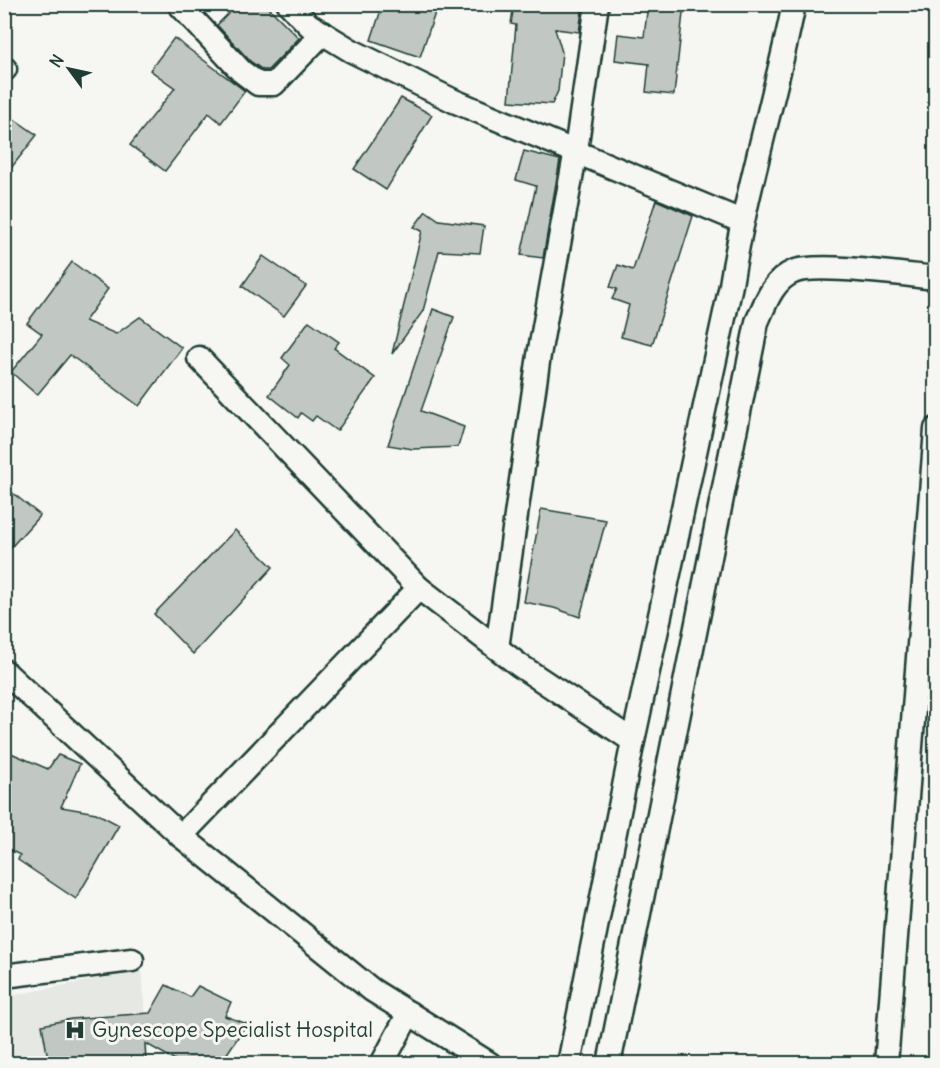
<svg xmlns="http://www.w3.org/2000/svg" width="940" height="1068" font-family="Delius,sans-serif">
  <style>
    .built { fill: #e6e8e4 }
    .building { fill: #c1c8c3; stroke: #1f3d34; stroke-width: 1.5 }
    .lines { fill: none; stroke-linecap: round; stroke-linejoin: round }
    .lane-casing { stroke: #1f3d34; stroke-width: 15 }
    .street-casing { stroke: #1f3d34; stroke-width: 27 }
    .lane { stroke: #f6f6f2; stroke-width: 10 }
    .street { stroke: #f6f6f2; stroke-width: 22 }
    .labels { text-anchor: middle; stroke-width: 6; stroke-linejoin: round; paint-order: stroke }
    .poi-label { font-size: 21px; fill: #1f3d34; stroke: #f6f6f2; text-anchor: start }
  </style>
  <rect width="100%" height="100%" fill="#f6f6f2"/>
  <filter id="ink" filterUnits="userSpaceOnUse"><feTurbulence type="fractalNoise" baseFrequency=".0167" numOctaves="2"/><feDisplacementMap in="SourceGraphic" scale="12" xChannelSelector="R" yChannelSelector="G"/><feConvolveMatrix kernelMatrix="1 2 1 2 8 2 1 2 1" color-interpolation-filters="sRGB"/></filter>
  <g filter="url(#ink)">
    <!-- built -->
    <path class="built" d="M142,970l6,93 -143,1v-67z"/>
    <!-- building -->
    <g class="building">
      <path d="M238,4h27l34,34 -31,32h-5l-13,-9 -33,-36z"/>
      <path d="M383,4h55l-18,53 -49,-17z"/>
      <path d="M514,4h69l-4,28 -24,-3 7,23 -4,39 -6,13 -43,-3 7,-76 -5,-1z"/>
      <path d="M648,4h36l-10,91 -28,-3 3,-28 -34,-4 3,-26 26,3z"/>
      <path d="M174,38l71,53 -24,32 -12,-10 -44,58 -35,-26 45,-57 -25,-18z"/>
      <path d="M401,98l31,17 -46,75 -32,-21z"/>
      <path d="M4,112l33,23 -33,42z"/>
      <path d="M524,151l36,9 -17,98 -22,-3 15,-69 -20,-6z"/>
      <path d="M656,200l37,16 -41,129 -31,-8 8,-32 -17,-6 5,-10 -7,-2 8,-22 15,5z"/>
      <path d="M426,211l13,9 45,6 -4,27 -41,-2 -16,60 -31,43 30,-123 -8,-4z"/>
      <path d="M263,256l43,30 -22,30 -42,-30z"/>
      <path d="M72,262l36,27 -23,32 31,13 24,-17 42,31 -43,58 -69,-51 -33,40 -26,-23 31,-38 -15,-11z"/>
      <path d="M433,309l21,8 -33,94 43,16 -6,20 -45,2 -25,-4z"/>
      <path d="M309,321l30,21 -5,6 41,30 -38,53 -21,-15 -4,5 -11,-8 -3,5 -29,-23 21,-30 -8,-7z"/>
      <path d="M4,486l36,29 -36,40z"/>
      <path d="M541,509l65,11 -26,97 -26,-9 -30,-6z"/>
      <path d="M235,530l38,37 -80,87 -39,-40z"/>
      <path d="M11,753l37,16 10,-14 22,9 -19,43 35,6 23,12 -43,74 -58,-39 2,-5 -16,-8v-83z"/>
      <path d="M166,985l24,12 8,-11 33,16 -6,14 22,8 -27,40h-38l-37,-21 1,21h-67l-1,-4 -30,-1 -6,-34 29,-6 79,-6z"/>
    </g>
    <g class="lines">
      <!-- lane casing -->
      <g class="lane-casing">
        <path id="lane" d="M918,657l18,-2"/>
      </g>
      <!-- street casing -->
      <g class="street-casing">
        <g id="street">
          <path d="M179,4l62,67 17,13h16l49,-51"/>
          <path d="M289,4l20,21 43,26 102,50 287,120"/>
          <path d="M4,68l1,1"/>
          <path d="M199,358l220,230 100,77 114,76"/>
          <path d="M497,648l42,-293 37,-205 21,-146"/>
          <path d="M4,671l177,165 191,154 118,74"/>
          <path d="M181,836l238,-248"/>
          <path d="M4,976l128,-16"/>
          <path d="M382,1064l27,-51"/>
          <path d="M569,1064l64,-323 98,-456c15,-95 44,-186 63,-281"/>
          <path d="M609,1064l148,-742c8,-18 16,-42 36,-50 23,-10 114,3 143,6"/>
          <path d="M886,1064l50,-635"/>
        </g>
      </g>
      <!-- lane -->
      <use href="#lane" class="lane"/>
      <!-- street -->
      <use href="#street" class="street"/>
    </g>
  </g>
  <!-- icons -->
  <defs>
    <g id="hospital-bare" transform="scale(1.62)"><path d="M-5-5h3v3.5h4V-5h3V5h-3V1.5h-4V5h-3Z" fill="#1f3d34" stroke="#f6f6f2" stroke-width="2.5" paint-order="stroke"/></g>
  </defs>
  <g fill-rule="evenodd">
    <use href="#hospital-bare" x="75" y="1030"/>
  </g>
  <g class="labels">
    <!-- poi labels -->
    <g class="poi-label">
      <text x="92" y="1037">Gynescope Specialist Hospital</text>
    </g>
  </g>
  <!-- margin -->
  <rect width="940" height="1068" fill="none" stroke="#f6f6f2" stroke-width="24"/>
  <rect x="12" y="12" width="916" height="1044" fill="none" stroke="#1f3d34" stroke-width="2" filter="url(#ink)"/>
  <!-- north arrow -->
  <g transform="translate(69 69) rotate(303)" stroke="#f6f6f2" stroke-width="4.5" paint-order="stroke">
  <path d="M0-4.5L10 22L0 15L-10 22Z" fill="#1f3d34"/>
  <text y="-9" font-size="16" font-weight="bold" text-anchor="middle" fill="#1f3d34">N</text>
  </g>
</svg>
